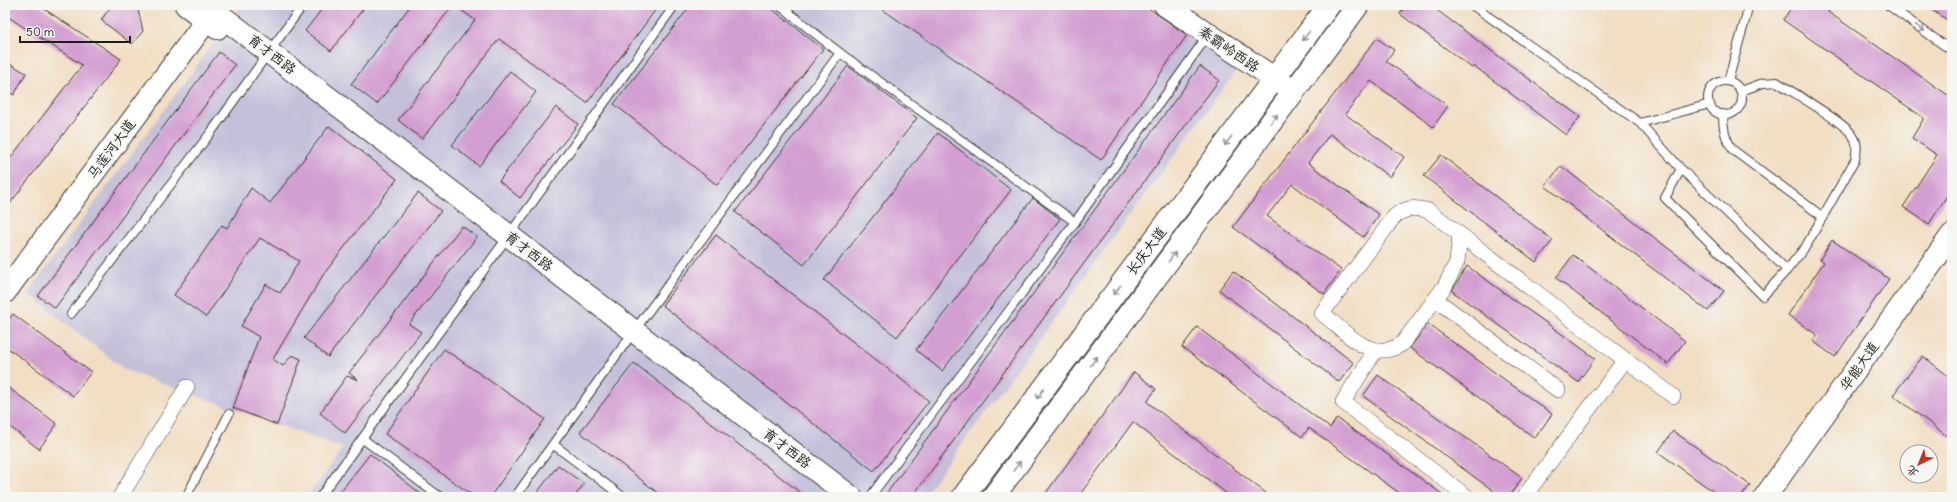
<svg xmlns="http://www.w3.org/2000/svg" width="1957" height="502" font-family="Delius,'LXGW WenKai TC',sans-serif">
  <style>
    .industrial { fill: #c5c0da }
    .building { fill: #d39ed1 }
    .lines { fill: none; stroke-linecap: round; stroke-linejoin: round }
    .lane-casing { stroke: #3c3935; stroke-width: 10 }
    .street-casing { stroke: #3c3935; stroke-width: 16 }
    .secondary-casing { stroke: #3c3935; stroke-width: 24 }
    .lane { stroke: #fff; stroke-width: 8 }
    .street { stroke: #fff; stroke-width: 15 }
    .secondary { stroke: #fff; stroke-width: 22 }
    .oneway { stroke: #999 }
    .labels { text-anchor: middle; stroke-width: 4; stroke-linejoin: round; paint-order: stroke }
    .street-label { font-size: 14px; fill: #1c1c1c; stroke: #f6f6f2 }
  </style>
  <rect width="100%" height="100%" fill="#f6f6f2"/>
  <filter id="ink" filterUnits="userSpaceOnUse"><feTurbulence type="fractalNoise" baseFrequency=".025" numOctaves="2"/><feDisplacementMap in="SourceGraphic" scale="8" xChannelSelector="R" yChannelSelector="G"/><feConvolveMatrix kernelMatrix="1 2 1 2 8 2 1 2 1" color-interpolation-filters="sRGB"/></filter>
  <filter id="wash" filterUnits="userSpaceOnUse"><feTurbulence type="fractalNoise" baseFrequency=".012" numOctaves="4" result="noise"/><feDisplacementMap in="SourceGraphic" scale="16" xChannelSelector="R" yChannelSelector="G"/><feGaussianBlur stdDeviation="0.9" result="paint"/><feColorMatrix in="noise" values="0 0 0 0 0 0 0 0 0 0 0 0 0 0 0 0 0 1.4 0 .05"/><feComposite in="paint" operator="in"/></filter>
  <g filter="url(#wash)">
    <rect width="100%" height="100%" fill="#f2dec2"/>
    <!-- industrial -->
    <path class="industrial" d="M242,5h899l96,65 -314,427h-616l36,-49 -218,-78 -97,-77z"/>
    <g id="blocks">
      <!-- building -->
      <g class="building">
        <path d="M5,5h33l83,54 -116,151v-45l77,-100 -77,-50z"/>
        <path d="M112,5h25l6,26 -11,13 -31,-24z"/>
        <path d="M325,5h41l-35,46 -26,-20z"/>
        <path d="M411,5h42l-76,99 -26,-20z"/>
        <path d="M454,5h205l-72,98 -88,-64 -77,100 -24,-19 77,-100z"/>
        <path d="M691,5h76l56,44 -106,136 -103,-81z"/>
        <path d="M876,5h268l43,30 -86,125z"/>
        <path d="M1406,5h24l150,112 -14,18 -92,-69 -2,2 -72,-54z"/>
        <path d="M1793,5h40l-5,7 124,86v90l-23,36 -26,-17 34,-52 -25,-17 12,-20 -141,-98z"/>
        <path d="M1924,5h28v18z"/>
        <path d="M1377,38l17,12 -8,11 62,45 -15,21 -62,-46 -26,33 59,43 -14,20 -60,-43 -22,29 71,52 -16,22 -71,-53 -25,32 74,54 -17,24 -91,-67z"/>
        <path d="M219,52l16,13 -180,243 -17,-12z"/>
        <path d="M5,61l21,12 -12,22 -9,-5z"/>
        <path d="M848,66l69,52 -113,147 -69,-53z"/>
        <path d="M1200,66l19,14 -307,417h-28z"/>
        <path d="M510,71l26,21 -57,74 -27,-21z"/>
        <path d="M556,107l22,17 -58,74 -21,-17z"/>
        <path d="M329,126l68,53 -74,96 -50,84 10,7 9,-11 9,4 -24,66 -44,-17 26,-71 -18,-11 25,-42 14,9 19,-32 -39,-23 -54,79 -32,-22 48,-70 5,3 24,-40 19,15z"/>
        <path d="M938,133l73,57 -114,147 -73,-57z"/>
        <path d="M1441,155l112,85 -17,22 -112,-86z"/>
        <path d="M1561,166l163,125 -16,20 -163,-125z"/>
        <path d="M418,193l23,18 -113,146 -24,-19z"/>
        <path d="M1033,198l27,21 -118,152 -26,-21z"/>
        <path d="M462,226l15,11 -68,87 12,8 -76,101 -25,-20 27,-37 11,4 -9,-7z"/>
        <path d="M716,235l213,166 -55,70 -212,-166z"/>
        <path d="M1832,240l57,39 -54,78 -22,-16 4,-6 -29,-20 36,-53 -4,-3z"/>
        <path d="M1573,255l112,86 -17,23 -112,-86z"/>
        <path d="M1467,266l128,92 -17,24 -126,-91z"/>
        <path d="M1233,271l121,92 -15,19 -120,-92z"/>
        <path d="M13,314l78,58 -18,24 -68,-50v-21z"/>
        <path d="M1428,324l124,90 -17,24 -125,-90z"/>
        <path d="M1197,327l133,101 7,-10 109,79h-41l-96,-69 -7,9 -120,-90z"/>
        <path d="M444,349l101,70 -55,78h-15l-90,-63z"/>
        <path d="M1923,356l29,23v61l-59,-45z"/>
        <path d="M634,363l172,134h-143l-83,-65z"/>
        <path d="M1134,372l22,17 -9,13 124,95h-40l-98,-75 -55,75h-35z"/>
        <path d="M1378,375l144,103 -13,19h-7l-139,-101z"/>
        <path d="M5,385l52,39 -18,25 -34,-26z"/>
        <path d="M1673,431l77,54 -9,12h-20l-63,-45z"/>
        <path d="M370,454l55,43h-89z"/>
        <path d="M558,465l26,19 -10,13h-40z"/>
      </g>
    </g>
  </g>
  <g filter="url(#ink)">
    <use href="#blocks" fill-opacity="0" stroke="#3c3935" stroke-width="1"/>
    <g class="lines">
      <!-- lane casing -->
      <g class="lane-casing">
        <g id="lane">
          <path d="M779,5l61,48 235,169"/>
          <path d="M1472,5l168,118 41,46 106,101 -24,26 -98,-98 16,-29"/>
          <path d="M1888,5l64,46"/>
          <path d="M1728,81l18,-64 2,-12"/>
          <circle cx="1725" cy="98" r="17"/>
          <path d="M1741,91l22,-8 14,-1c15,10 69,41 76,54 5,7 4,15 2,24l-49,86 -19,24"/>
          <path d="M1723,114c0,15 2,24 10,36l90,67"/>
          <path d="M1640,123l70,-19"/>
          <path d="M71,314l141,-183 91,-126"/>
          <path d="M363,439l77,58"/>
          <path d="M554,445l69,52"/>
          <path d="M186,497l43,-83"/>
          <path d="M320,497l355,-492"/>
          <path d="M515,497l119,-166 206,-278"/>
          <path d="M870,497l205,-275 133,-187"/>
        </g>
      </g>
      <!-- street casing -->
      <g class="street-casing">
        <g id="street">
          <path d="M1460,235l-3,27 -12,24 -43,58c-32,20 -56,-12 -80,-31l64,-85c10,-18 24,-23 43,-17l244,185"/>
          <path d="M1435,299l123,91"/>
          <path d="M1375,351l-32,51 124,95"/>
          <path d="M120,497l67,-110"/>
          <path d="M1524,497l101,-137"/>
        </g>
      </g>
      <!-- secondary casing -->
      <g class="secondary-casing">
        <g id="secondary">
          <path d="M186,5l31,23"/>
          <path d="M207,5l644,492"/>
          <path d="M1165,5l122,82"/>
          <path d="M5,292l210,-283"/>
          <path d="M963,497l366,-492"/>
          <path d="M993,497l365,-492"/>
          <path d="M1765,497l187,-262"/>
        </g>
      </g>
      <!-- lane -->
      <use href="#lane" class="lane"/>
      <!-- street -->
      <use href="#street" class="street"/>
      <!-- secondary -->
      <use href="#secondary" class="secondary"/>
    </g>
    <!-- one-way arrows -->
    <defs><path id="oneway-shaft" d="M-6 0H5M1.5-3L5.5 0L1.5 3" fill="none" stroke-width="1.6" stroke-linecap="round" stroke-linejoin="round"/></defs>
    <g class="oneway">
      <use href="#oneway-shaft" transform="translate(1920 28) rotate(36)"/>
      <use href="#oneway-shaft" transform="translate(1306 36) rotate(126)"/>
      <use href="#oneway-shaft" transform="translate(1274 119) rotate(-53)"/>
      <use href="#oneway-shaft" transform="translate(1228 141) rotate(127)"/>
      <use href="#oneway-shaft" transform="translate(1172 257) rotate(-53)"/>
      <use href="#oneway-shaft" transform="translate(1117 290) rotate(127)"/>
      <use href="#oneway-shaft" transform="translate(1094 361) rotate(-53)"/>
      <use href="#oneway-shaft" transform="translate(1040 394) rotate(127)"/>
      <use href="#oneway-shaft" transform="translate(1017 466) rotate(-53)"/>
    </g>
  </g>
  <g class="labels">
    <!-- street labels -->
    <g class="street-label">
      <text transform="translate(1229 49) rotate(34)" y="5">秦霸岭西路</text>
      <text transform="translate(272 54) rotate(37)" y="5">育才西路</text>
      <text transform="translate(111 149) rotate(-54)" y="5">马莲河大道</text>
      <text transform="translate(529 251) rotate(37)" y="5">育才西路</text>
      <text transform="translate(1146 251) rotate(-53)" y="5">长庆大道</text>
      <text transform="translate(1859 366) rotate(-55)" y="5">华能大道</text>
      <text transform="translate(787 448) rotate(37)" y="5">育才西路</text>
    </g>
  </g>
  <!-- margin -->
  <rect width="1957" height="502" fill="none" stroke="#f6f6f2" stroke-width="20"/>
  <!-- north arrow -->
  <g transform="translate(1919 464) rotate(223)"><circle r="19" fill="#f6f6f2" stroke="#9f9f9c"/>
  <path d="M0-3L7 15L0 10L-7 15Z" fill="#c8321e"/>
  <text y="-6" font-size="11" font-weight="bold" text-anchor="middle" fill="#1c1c1c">北</text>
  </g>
  <!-- scale -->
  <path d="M20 36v6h110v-6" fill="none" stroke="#1c1c1c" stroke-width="2"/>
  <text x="26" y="36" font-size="12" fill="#1c1c1c" stroke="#f6f6f2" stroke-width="3" paint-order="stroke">50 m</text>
</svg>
